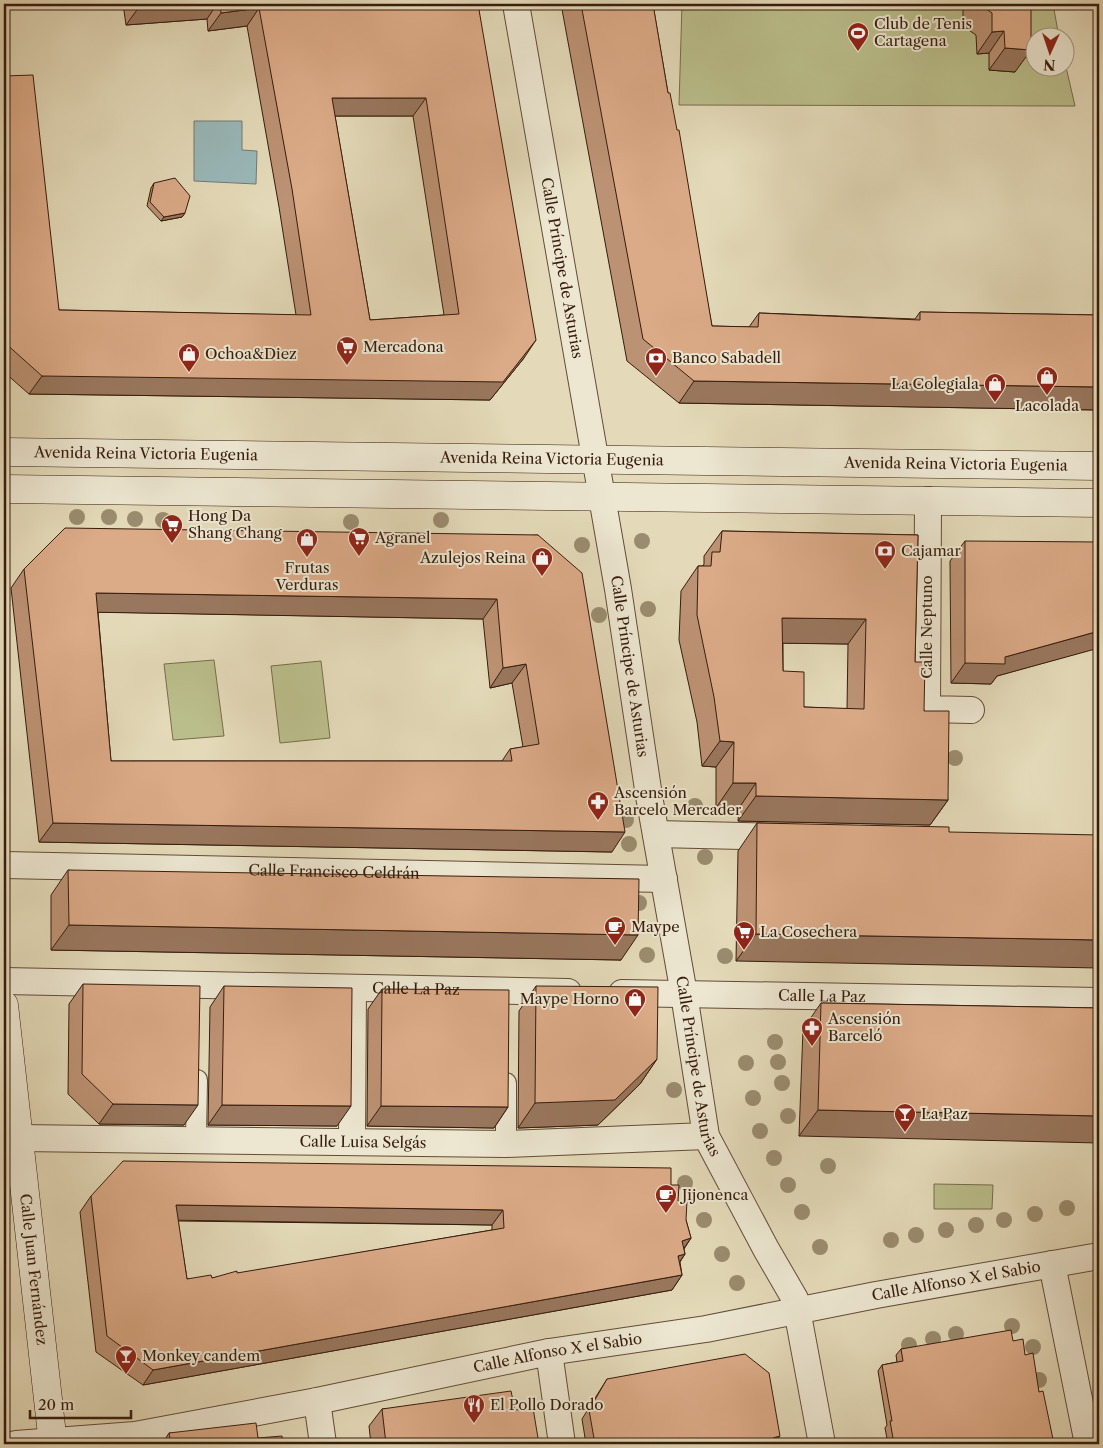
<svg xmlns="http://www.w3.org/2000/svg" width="1103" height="1448" font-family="'Libre Caslon Text',serif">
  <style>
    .green { fill: #babe8b; stroke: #786d4c }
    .water { fill: #99b8b9; stroke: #727a74 }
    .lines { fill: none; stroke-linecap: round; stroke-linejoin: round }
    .pedestrian-casing { stroke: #624c38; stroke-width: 22 }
    .minor-casing { stroke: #624c38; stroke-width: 28 }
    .secondary-casing { stroke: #371c0d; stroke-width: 29 }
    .pedestrian { stroke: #ede7d2; stroke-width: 20 }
    .minor { stroke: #ede7d2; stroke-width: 26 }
    .secondary { stroke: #ede7d2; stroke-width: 28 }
    .tree { fill: #9a8c6f }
    .wall { fill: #bc9274; stroke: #371c0d; fill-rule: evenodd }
    .shaded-wall { fill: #99775e; stroke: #371c0d }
    .building { fill: #dbaa87; stroke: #371c0d; fill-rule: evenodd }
    .labels { text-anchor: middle; stroke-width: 4; stroke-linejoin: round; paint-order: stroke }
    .poi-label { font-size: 15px; fill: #371c0d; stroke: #ede7d2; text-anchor: start }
    .street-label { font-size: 15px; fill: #371c0d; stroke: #ede7d2 }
  </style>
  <rect width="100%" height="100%" fill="#e4dab9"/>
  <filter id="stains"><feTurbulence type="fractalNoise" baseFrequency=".004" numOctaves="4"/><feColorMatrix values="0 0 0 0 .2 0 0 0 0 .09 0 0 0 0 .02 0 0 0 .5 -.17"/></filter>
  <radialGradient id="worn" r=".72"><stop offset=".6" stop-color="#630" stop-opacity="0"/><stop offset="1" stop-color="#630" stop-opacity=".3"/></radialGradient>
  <!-- green -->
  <g class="green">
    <path d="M682,4h371l6,33 -23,1v30l30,-1 9,39 -396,-1z"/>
    <path d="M214,660l10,76 -51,4 -9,-76z"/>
    <path d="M321,661l9,77 -50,5 -9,-77z"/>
    <path d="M934,1184l59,1 -1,24h-58z"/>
  </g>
  <!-- water -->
  <path class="water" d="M194,121h48v29l15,1 -1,33 -62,-3z"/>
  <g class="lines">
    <!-- pedestrian casing -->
    <g class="pedestrian-casing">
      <g id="pedestrian">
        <path d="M196,1140l1,-60"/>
        <path d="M506,1144v-61"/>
      </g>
    </g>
    <!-- minor casing -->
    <g class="minor-casing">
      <g id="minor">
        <path id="s1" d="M516,4l102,585 31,207 35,198 22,142 60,113 29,50 27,145"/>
        <path d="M928,500l-1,209 44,1"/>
        <path d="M656,834l128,3"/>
        <path id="s2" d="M4,865l660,14"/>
        <path id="s3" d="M4,981l564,11"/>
        <path id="s4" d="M622,993l477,8"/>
        <path id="s5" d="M19,1138l487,6 200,-8"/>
        <path d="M352,1142l1,-154"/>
        <path d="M1052,1264l36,180"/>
        <path d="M549,1352l13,92"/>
        <path d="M317,1401l6,43"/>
        <path id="s6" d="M16,1444l119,-9 182,-34 232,-49 157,-23 170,-34 223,-39"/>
      </g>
    </g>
    <!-- secondary casing -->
    <g class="secondary-casing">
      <g id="secondary">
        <path id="s7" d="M4,452l1095,14"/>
        <path d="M4,489l1095,14"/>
        <path id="s8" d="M4,1005l49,439"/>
      </g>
    </g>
    <!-- pedestrian -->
    <use href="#pedestrian" class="pedestrian"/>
    <!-- minor -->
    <use href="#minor" class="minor"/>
    <!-- secondary -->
    <use href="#secondary" class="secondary"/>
  </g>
  <!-- trees -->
  <g class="tree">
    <circle cx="77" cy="517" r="8"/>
    <circle cx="109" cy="517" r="8"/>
    <circle cx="135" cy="519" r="8"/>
    <circle cx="163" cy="520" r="8"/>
    <circle cx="441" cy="520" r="8"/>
    <circle cx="351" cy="522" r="8"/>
    <circle cx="642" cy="541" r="8"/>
    <circle cx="582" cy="545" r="8"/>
    <circle cx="648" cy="609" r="8"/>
    <circle cx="599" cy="615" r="8"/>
    <circle cx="955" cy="758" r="8"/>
    <circle cx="695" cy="806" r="8"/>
    <circle cx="626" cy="820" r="8"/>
    <circle cx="629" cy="844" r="8"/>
    <circle cx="705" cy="857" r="8"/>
    <circle cx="639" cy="903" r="8"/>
    <circle cx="647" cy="955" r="8"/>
    <circle cx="725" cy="956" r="8"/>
    <circle cx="775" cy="1042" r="8"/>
    <circle cx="778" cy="1062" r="8"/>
    <circle cx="746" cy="1063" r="8"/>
    <circle cx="782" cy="1083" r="8"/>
    <circle cx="674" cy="1090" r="8"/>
    <circle cx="753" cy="1098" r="8"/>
    <circle cx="788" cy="1116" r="8"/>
    <circle cx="760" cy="1131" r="8"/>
    <circle cx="774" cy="1158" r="8"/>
    <circle cx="828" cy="1166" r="8"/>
    <circle cx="685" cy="1183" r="8"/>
    <circle cx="788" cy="1185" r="8"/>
    <circle cx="1067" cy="1208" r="8"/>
    <circle cx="802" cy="1212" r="8"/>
    <circle cx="1035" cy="1214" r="8"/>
    <circle cx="704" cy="1220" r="8"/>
    <circle cx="1004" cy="1220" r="8"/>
    <circle cx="976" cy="1225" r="8"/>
    <circle cx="946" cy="1230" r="8"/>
    <circle cx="916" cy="1235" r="8"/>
    <circle cx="891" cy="1240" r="8"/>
    <circle cx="820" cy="1247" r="8"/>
    <circle cx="722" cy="1254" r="8"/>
    <circle cx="737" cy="1283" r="8"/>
    <circle cx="1012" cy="1326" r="8"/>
    <circle cx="956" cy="1334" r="8"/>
    <circle cx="933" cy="1339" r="8"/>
    <circle cx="909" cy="1345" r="8"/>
    <circle cx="1033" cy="1347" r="8"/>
    <circle cx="1039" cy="1380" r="8"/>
  </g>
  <!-- wall -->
  <g class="wall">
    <path d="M123,4h355l46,354 -34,42 -461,-6 -25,-22v-296l55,234 237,5 -17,-108 -32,-181 -39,5 -1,-12 -81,6zM335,116h78l31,199 -74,5z"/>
    <path d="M561,4h102l-1,1h-9l15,88 44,233 37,1 10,-14 156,6 5,-7 179,3v95l-420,-7 -52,-42z"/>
    <path d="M963,4h68l-16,68 -26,-2v-17l-12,1 -1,-19 -13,-9z"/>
    <path d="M154,183l31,30 -3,4 -21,4 -14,-15 4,-18z"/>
    <path d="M722,531l196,4 -3,127 9,49 24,89 -18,25 -192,-4 1,-13h-23v-41l-14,-1 -5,-44 -18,-82 2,-49 17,-25h5l1,-2v-8zM783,643l65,1 -1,65 -43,-2 -21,-36z"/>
    <path d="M538,535l74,317 -573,-10 -28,-254 13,-19zM98,612l385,7 7,69 22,-5 11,64 -13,2 -8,12h-391z"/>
    <path d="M965,541l121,110 -89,25 -6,8 -40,-1 -1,-122z"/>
    <path d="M757,823l192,9 -213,129 2,-110z"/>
    <path d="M68,870l553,90 -570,-10v-55z"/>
    <path d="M83,984l101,141 -85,-1 -31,-30 1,-90z"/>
    <path d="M224,986l113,140 -129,-1 2,-118z"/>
    <path d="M536,986l121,73 -17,25 -42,41 -80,3 1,-117z"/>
    <path d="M382,989l126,118 -14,21 -127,-2 1,-117z"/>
    <path d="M821,1003l278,5 -300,128 4,-107z"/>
    <path d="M671,1185l15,35 5,18 -7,11 1,5 -5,8 2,13 -10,15 -529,95 -47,-33 -16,-140 11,-16zM178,1221l314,4v5l-280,48 -25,1z"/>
    <path d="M1013,1341l12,14 14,37 15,52h-166l-3,-16 2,-3 -9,-54 4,-6 15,-3 -1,-7 5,-6z"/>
    <path d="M607,1379l167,65h-188l-4,-25z"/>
    <path d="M382,1409l133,1 24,34h-168l-2,-18z"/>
    <path d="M169,1433l89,5 25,6h-121z"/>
  </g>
  <!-- shaded-wall -->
  <g class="shaded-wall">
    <path d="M181,4h36l-10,15 -81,6 13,-18z"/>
    <path d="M635,4h28l-1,1h-28z"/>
    <path d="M259,8l-12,18 -39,5 13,-18z"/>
    <path d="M1004,31l-15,22 -12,1 15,-22z"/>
    <path d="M1005,48l26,2 -16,22 -26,-2z"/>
    <path d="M332,98h94l-13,18h-93z"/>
    <path d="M185,213l-3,4 -21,4 3,-4z"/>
    <path d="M536,340l-12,18 -34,42 -461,-6 13,-18z"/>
    <path d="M694,381l405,6v23l-420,-7z"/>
    <path d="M96,593l401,6 -14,20 -400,-7z"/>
    <path d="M782,618l84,1 -18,25 -83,-1z"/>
    <path d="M1099,631v17l-102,28 -6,8 -40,-1 14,-20 40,-6z"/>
    <path d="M526,664l-14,19 -22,5 13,-20z"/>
    <path d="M720,741l14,1 -18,25 -14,-1z"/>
    <path d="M733,783h23l-17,25h-23z"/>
    <path d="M756,796l192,4 -18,25 -192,-4z"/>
    <path d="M53,823l572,9 -13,20 -573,-10z"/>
    <path d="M69,925l569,10 -17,25 -570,-10z"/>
    <path d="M756,934l343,6v28l-363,-7z"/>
    <path d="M657,1059l-17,25 -42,41 -80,3 17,-25z"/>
    <path d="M113,1104l85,1 -14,20 -85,-1z"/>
    <path d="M222,1105l129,1 -14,20 -129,-1z"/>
    <path d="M381,1106l127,1 -14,21 -127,-2z"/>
    <path d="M818,1110l281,6v27l-300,-7z"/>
    <path d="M176,1205l327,5 -11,15 -327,-5z"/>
    <path d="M691,1238l-11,16 2,-13z"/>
    <path d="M685,1254l-11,16 4,-14z"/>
    <path d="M682,1275l-10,15 -529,95 10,-15z"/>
    <path d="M780,1436l-6,8 -1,-6z"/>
  </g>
  <!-- building -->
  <g class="building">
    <path d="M138,4h43l-42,3z"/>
    <path d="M220,4h258l58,336 -33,42 -461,-6 -38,-34v-266l29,-1 26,235 252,5 -19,-126 -33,-181 -38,5zM332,98h94l33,216 -89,6z"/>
    <path d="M581,4h72l15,89h2l7,37h2l33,196 46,1 1,-14 161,7v-8l179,3v72l-405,-6 -51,-42z"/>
    <path d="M979,4h52v46l-26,-2 -1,-17 -12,1v-19z"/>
    <path d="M175,178l15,18 -5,17 -21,4 -14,-15 4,-19z"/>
    <path d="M65,528l473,7 44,38 43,259 -572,-9 -29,-254zM96,593l401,6 6,69 23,-4 13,80 -29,5 2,12h-401z"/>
    <path d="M722,531l196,4 -3,127h10l-1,49h25l-1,89 -192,-4v-13h-23l1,-41 -14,-1 -6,-44 -17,-82 1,-49h13l1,-14h8zM782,618l84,1 -2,90 -60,-2v-35l-21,-1z"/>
    <path d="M965,541l134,1v89l-94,26v7l-40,-1z"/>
    <path d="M757,823l192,4v5l150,3v105l-343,-6z"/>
    <path d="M68,870l571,9 -1,56 -569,-10z"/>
    <path d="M83,984l117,2 -2,119 -85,-1 -31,-30z"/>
    <path d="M224,986l128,2 -1,118 -129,-1z"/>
    <path d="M536,986l122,1 -1,72 -42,41 -80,3z"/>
    <path d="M382,989l127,1 -1,117 -127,-1z"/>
    <path d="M821,1003l278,5v108l-281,-6z"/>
    <path d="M123,1161l548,7v17h8l-1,16h9l-1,19 5,18 -9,3 3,13 -7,2 4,19 -529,95 -46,-34 -16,-140zM176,1205l327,5 1,18 -267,45v-2l-25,7 -1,-3 -24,4z"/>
    <path d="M1011,1330l2,11 10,-2 2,16 8,-2 6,39 4,-1 11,53h-160l-4,-23h2l-10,-56 21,-4 -2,-12z"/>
    <path d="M745,1354l24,19 11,63 -7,2 1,6h-179l-6,-34 18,-31z"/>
    <path d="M511,1391l4,19 18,-2 6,36h-153l-4,-35z"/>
    <path d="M256,1423l2,15 24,-2 1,8h-112l-2,-11z"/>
  </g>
  <!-- icons -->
  <defs>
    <g id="stadium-pin" transform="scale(1.125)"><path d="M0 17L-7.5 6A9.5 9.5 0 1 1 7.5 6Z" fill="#8f2418" stroke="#ede7d2"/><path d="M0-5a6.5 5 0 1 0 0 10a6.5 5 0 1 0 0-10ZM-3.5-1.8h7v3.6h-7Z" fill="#fff"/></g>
    <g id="supermarket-pin" transform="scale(1.125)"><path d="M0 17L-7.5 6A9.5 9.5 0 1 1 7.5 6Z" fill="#8f2418" stroke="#ede7d2"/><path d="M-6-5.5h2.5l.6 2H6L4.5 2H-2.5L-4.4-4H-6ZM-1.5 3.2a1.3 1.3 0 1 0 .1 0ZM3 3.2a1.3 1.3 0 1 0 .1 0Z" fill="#fff"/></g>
    <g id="shop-pin" transform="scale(1.125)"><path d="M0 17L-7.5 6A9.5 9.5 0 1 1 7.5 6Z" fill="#8f2418" stroke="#ede7d2"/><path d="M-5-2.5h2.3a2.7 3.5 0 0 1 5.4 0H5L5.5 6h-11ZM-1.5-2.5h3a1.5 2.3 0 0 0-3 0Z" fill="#fff"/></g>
    <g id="bank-pin" transform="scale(1.125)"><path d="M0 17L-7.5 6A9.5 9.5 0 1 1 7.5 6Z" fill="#8f2418" stroke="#ede7d2"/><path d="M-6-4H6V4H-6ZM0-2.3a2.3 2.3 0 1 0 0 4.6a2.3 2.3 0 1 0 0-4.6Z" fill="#fff"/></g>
    <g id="pharmacy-pin" transform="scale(1.125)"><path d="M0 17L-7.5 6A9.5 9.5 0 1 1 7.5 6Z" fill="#8f2418" stroke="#ede7d2"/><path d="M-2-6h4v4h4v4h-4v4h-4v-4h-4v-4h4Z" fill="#fff"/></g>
    <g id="cafe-pin" transform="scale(1.125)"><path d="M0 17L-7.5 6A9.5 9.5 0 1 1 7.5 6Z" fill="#8f2418" stroke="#ede7d2"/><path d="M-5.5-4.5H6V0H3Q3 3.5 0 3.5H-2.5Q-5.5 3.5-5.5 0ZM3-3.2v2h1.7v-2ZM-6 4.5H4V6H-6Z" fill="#fff"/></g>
    <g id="bar-pin" transform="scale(1.125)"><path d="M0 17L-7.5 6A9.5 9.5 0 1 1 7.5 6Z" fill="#8f2418" stroke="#ede7d2"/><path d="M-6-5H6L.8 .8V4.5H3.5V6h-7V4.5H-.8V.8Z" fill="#fff"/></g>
    <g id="restaurant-pin" transform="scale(1.125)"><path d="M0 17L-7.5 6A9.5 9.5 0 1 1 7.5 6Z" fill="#8f2418" stroke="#ede7d2"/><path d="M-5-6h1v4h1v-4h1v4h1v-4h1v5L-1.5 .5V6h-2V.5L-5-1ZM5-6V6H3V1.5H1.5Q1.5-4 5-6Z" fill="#fff"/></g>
  </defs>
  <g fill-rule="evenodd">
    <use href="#stadium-pin" x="858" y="33"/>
    <use href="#supermarket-pin" x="347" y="347"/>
    <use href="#shop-pin" x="189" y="354"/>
    <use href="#bank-pin" x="656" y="358"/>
    <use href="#shop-pin" x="1047" y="377"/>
    <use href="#shop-pin" x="995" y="384"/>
    <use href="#supermarket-pin" x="172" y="525"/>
    <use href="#supermarket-pin" x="359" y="538"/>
    <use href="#shop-pin" x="307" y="539"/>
    <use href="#bank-pin" x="885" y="551"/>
    <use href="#shop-pin" x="542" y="558"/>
    <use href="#pharmacy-pin" x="598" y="802"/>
    <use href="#cafe-pin" x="615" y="927"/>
    <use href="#supermarket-pin" x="744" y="932"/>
    <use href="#shop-pin" x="635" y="999"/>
    <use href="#pharmacy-pin" x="812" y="1028"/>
    <use href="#bar-pin" x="905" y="1114"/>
    <use href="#cafe-pin" x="666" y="1195"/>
    <use href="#bar-pin" x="126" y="1356"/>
    <use href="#restaurant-pin" x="474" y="1405"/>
  </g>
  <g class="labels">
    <!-- poi labels -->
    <g class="poi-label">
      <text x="874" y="29">Club de Tenis<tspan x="874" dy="17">Cartagena</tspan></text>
      <text x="363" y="352">Mercadona</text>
      <text x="205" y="359">Ochoa&amp;Diez</text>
      <text x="672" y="363">Banco Sabadell</text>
      <text x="979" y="389" text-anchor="end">La Colegiala</text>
      <text x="1047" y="411" text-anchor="middle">Lacolada</text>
      <text x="188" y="521">Hong Da<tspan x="188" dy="17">Shang Chang</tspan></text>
      <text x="375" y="543">Agranel</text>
      <text x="901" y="556">Cajamar</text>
      <text x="526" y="563" text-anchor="end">Azulejos Reina</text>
      <text x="307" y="573" text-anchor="middle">Frutas<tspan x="307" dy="17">Verduras</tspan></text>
      <text x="614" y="798">Ascensión<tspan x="614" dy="17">Barcelo Mercader</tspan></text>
      <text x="631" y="932">Maype</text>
      <text x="760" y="937">La Cosechera</text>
      <text x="619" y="1004" text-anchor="end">Maype Horno</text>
      <text x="828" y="1024">Ascensión<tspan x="828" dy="17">Barceló</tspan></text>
      <text x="921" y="1119">La Paz</text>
      <text x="682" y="1200">Jijonenca</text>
      <text x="142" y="1361">Monkey candem</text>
      <text x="490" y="1410">El Pollo Dorado</text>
    </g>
    <!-- street labels -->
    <g class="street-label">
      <text dy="5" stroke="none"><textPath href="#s1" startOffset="268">Calle Príncipe de Asturias</textPath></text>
      <text dy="5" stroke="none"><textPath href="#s7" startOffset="142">Avenida Reina Victoria Eugenia</textPath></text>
      <text dy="5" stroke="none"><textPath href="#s7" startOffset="548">Avenida Reina Victoria Eugenia</textPath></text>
      <text dy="5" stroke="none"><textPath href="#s7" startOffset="952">Avenida Reina Victoria Eugenia</textPath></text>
      <text transform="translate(927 627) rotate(-90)" y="5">Calle Neptuno</text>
      <text dy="5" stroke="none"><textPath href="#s1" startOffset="672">Calle Príncipe de Asturias</textPath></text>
      <text dy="5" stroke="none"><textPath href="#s2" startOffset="330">Calle Francisco Celdrán</textPath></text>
      <text dy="5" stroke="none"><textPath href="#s3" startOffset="412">Calle La Paz</textPath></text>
      <text dy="5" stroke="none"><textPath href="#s4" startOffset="200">Calle La Paz</textPath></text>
      <text dy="5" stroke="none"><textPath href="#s1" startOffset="1078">Calle Príncipe de Asturias</textPath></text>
      <text dy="5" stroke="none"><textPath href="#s5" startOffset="344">Calle Luisa Selgás</textPath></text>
      <text dy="5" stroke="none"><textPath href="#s8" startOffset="266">Calle Juan Fernández</textPath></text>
      <text dy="5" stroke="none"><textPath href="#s6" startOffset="955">Calle Alfonso X el Sabio</textPath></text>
      <text dy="5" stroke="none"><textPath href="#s6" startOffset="550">Calle Alfonso X el Sabio</textPath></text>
    </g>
  </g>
  <!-- margin -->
  <rect width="1103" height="1448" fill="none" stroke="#e4dab9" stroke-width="20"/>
  <rect x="5" y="5" width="1093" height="1438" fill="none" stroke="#371c0d" stroke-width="2.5"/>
  <rect x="10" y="10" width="1083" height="1428" fill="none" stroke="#371c0d"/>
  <!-- north arrow -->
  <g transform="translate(1050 52) rotate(183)"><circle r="24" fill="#ede7d2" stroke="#a49683"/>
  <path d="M0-4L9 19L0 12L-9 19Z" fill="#8f2418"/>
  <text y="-8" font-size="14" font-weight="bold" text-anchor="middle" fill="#371c0d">N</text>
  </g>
  <!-- scale -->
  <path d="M30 1410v8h101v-8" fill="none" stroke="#371c0d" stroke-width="2.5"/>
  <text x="38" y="1410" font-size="15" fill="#371c0d" stroke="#ede7d2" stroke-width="4" paint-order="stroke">20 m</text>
  <rect width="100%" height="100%" filter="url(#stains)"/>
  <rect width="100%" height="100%" fill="url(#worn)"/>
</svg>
